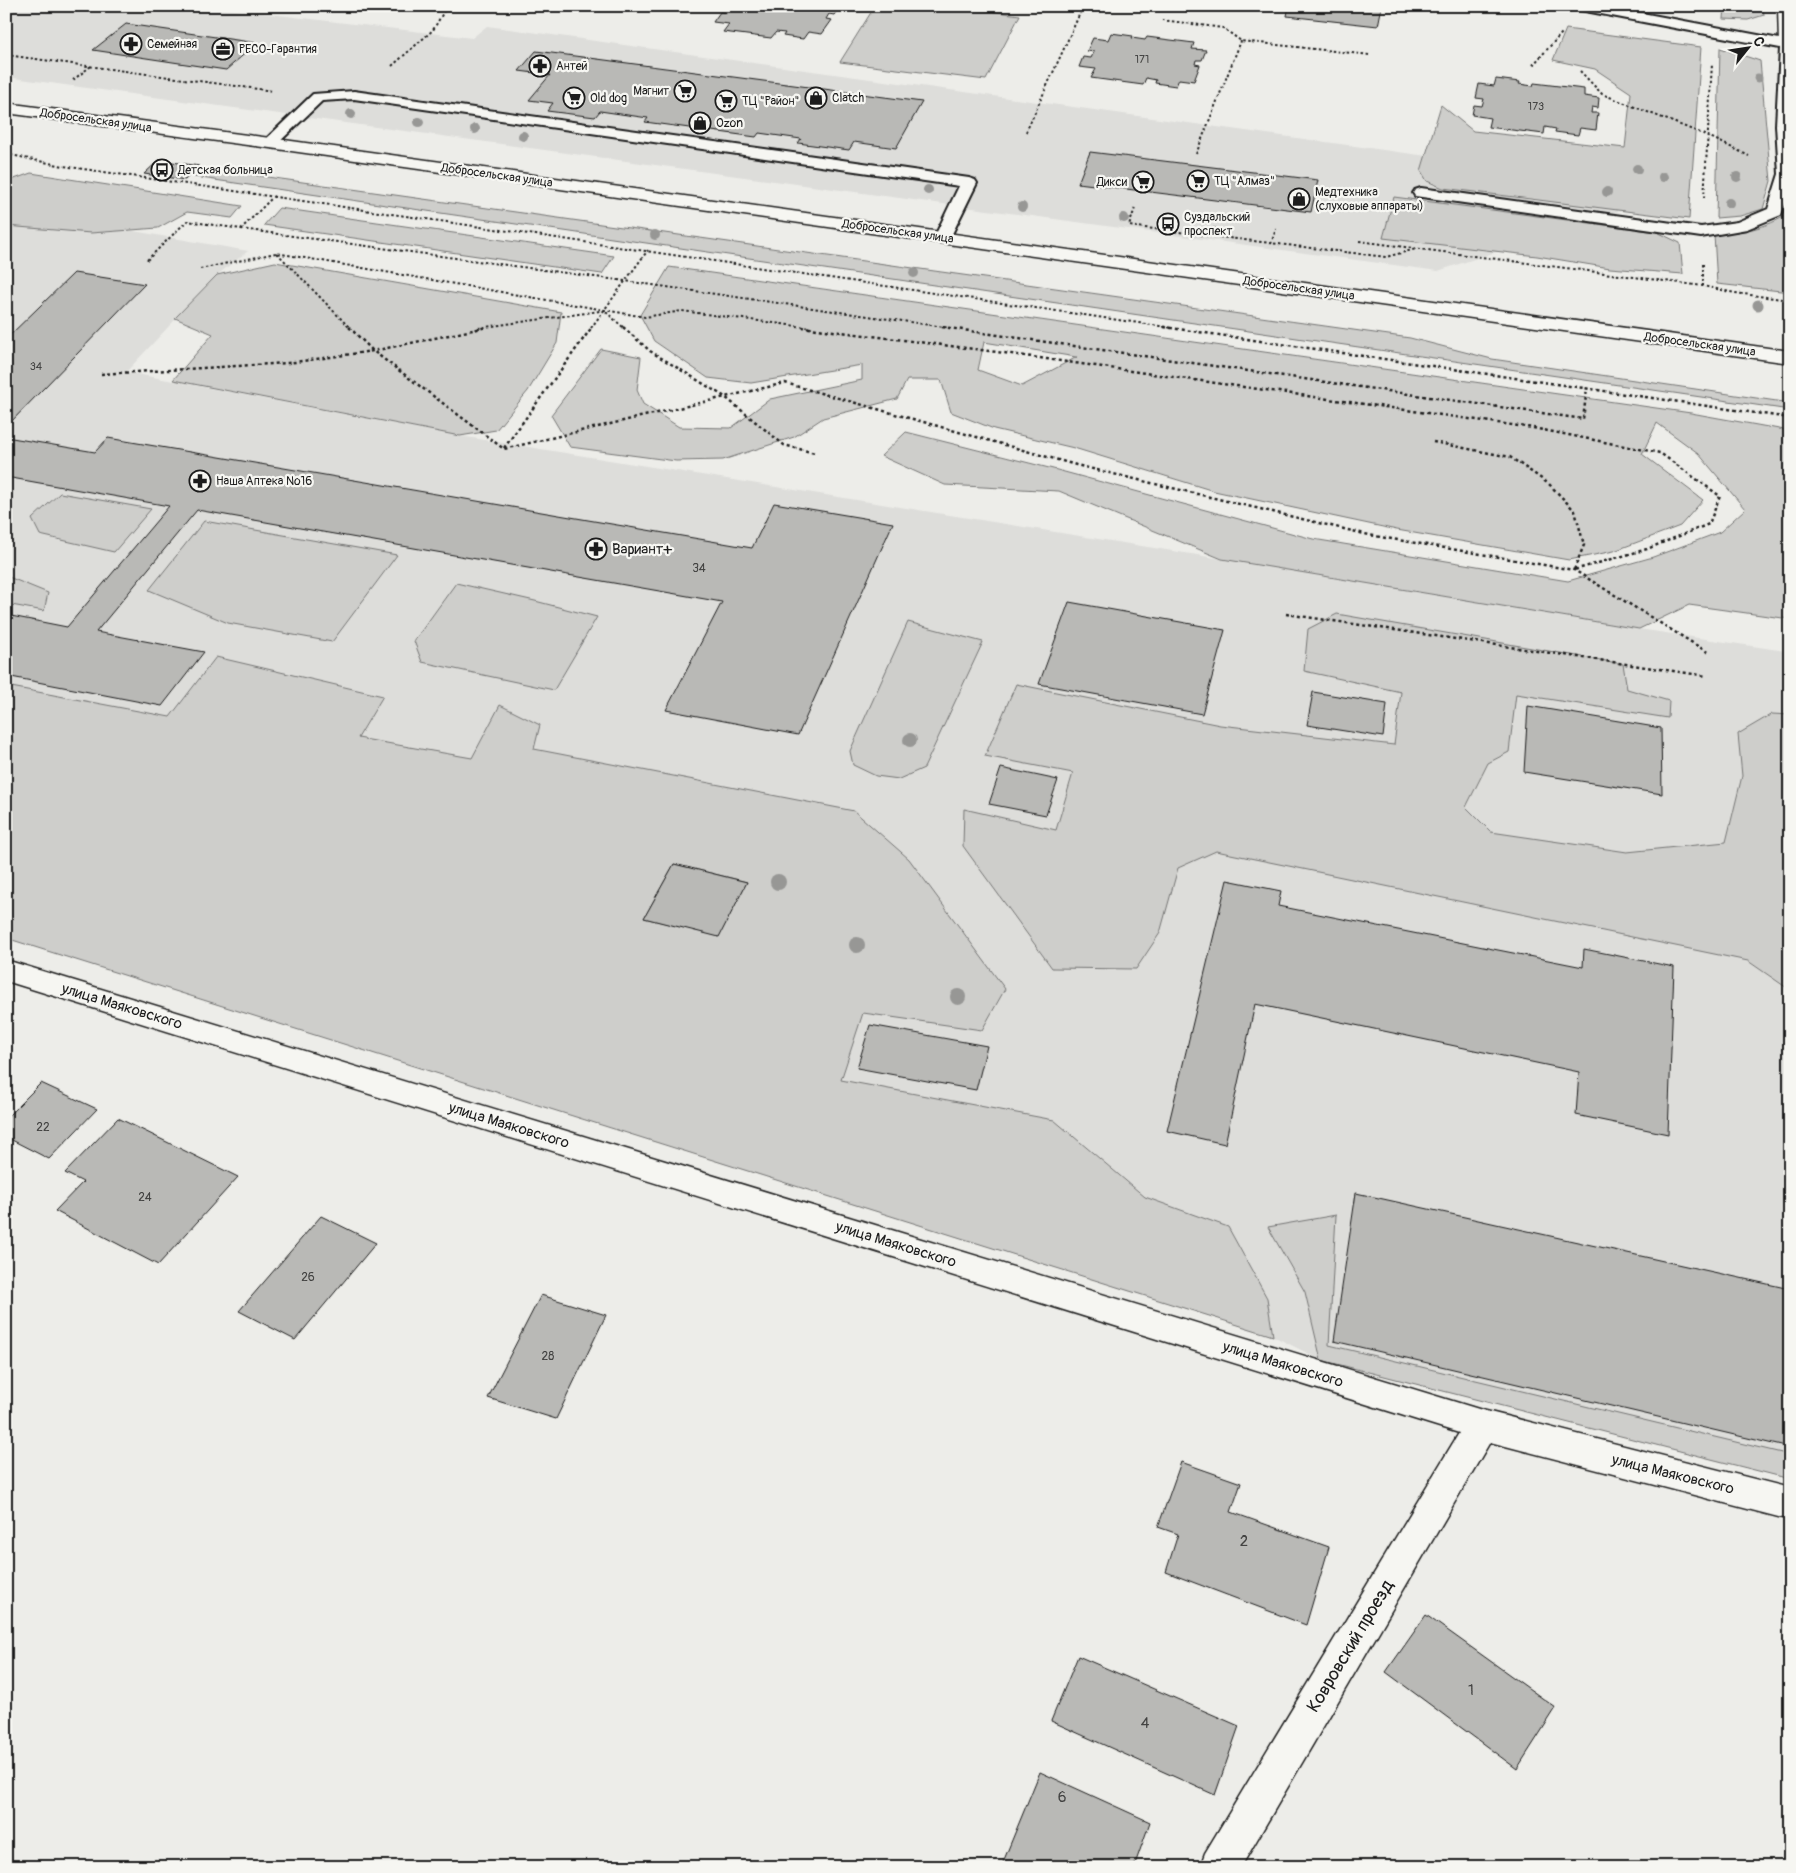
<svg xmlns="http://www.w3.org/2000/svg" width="1796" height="1873" font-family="Pangolin,sans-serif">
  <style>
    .built { fill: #ddddda }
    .green { fill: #cececb; stroke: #757574; fill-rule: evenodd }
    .building { fill: #b9b9b6; stroke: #1c1c1c }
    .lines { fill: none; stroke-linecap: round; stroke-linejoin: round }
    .service-casing { stroke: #1c1c1c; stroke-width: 4 }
    .minor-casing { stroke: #1c1c1c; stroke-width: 3 }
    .primary-casing { stroke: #1c1c1c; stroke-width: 3 }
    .path-far1 { stroke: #1c1c1c; stroke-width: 2; stroke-dasharray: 2.5 2.5; stroke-linecap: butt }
    .path { stroke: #1c1c1c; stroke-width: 2.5; stroke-dasharray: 3 3; stroke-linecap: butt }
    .service { fill: #f6f6f2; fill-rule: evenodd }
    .minor { fill: #f6f6f2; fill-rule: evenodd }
    .primary { fill: #f6f6f2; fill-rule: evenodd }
    .tree { fill: #979795 }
    .labels { text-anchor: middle; stroke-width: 4.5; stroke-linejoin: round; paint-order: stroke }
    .far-number-label { font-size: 11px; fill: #434342 }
    .far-poi-label { font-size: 12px; fill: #1c1c1c; stroke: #f6f6f2; text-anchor: start }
    .far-street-label { font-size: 12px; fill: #1c1c1c; stroke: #f6f6f2 }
    .number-label { font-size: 12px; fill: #434342 }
    .poi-label { font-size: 15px; fill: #1c1c1c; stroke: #f6f6f2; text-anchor: start }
    .street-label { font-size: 15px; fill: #1c1c1c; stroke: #f6f6f2 }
    .near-number-label { font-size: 15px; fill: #434342 }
    .near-street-label { font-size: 18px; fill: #1c1c1c; stroke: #f6f6f2 }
  </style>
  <rect width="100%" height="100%" fill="#edede9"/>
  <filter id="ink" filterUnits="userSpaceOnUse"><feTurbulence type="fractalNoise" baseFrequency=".02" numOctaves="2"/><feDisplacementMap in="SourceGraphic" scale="10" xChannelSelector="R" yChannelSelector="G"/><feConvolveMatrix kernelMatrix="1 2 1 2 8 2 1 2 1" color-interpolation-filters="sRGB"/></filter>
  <g filter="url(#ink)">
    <!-- built -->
    <g class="built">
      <path d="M6,6h195l271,32 15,-12 1193,165 -242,80 -1432,-194z"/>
      <path d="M7,209l241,42 -31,24 -91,97 334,64 762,123 417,70 146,22 5,209v619l-469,-119 -48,-24 -558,-175 -709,-436z"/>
    </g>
    <!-- green -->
    <g class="green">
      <path d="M875,6h74l71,9 -34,65 -146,-18z"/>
      <path d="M1725,6h38l1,9 -16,5 -24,-1z"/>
      <path d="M1566,29l135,18 -12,172 -246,-31 -16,-7 -6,-10 20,-66 32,26 152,17 6,-55 -36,-24 -42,-9z"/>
      <path d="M1720,48l40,13 11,120 -8,28 -23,7 -24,2z"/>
      <path d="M203,168l1207,170 82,21 298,44v7l-1596,-233z"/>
      <path d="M31,173l211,33 -10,12 -45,-6 -29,16 -67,5 -85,-7v-44z"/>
      <path d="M1394,197l263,35 23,11 3,31 -73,-6 -73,-12 -154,-18z"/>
      <path d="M279,208l335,48 -12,18 -338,-49z"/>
      <path d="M1790,213v79l-73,-8 -3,-50c30,-2 50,-5 76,-21z"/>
      <path d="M275,262l286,50 -4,31 -29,48 -32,39 -36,6 -287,-56 40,-46 -38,-16 42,-43z"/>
      <path d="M669,267l1022,146 99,18v188l-101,-14 -50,24 -417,-70 -163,-68 -114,-6 -64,-29 25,-24 151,38 256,69 255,42 85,-24 67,-25 25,-23 -47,-56 -41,-30 -15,31 61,46 -23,26 -66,25 -45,9 -172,-30 -183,-39 -140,-43 -80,-19 -43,-17 -10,-32h-34l-10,19 -74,19 -29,19 -71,23 -47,1 -106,-14 -19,-32 50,-66 40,8 -4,33 6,14 36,23 52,1 39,-29 92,-19v-15l-111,18 -43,-5 -54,-37 -14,-26zM984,342l92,15h1l-55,29 -44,-16z"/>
      <path d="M60,493l91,16 -37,43 -74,-17 -8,-16z"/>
      <path d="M204,521l193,34 -65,87 -104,-19 -79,-33z"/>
      <path d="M6,576l42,17 -4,18 -38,-7z"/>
      <path d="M456,583l79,18 62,16 -43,73 -132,-28 -8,-21z"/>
      <path d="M1337,614l286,50 4,25 42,12 -1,17 -152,-24 -7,58 -21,11 -22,44 25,25 136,20 99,-10 16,-66 -4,-42 34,-20 18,1v275l-42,-29 -532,-110 -38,17 -18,65 -24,36 -84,-1 -89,-122 1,-37 92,21 17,-57 -88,-17 31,-72 204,41 174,20 7,-53 -97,-21 4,-42z"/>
      <path d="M908,622l75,20 -59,126 -25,11 -23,-3 -23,-11 -3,-14z"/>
      <path d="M216,657l167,39 -25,42 114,20 28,-53 40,20 -6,24 320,62 55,48 96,130 -23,41 -119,-17 -22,67 213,40 91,77 83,30 39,71 6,38 -1267,-398v-252l164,31zM674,864l73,18 -28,54 -75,-18z"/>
      <path d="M1336,1215l-7,130 461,110v24l-469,-119 -16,-68 -37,-65z"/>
    </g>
    <!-- building -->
    <g class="building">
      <path d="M343,6h54l-6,6z"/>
      <path d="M726,6h114l-6,9 -5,-1 -3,5 6,1 -10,14 -14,-2 -5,7 -20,-3 2,-3 -9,-1 -5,6 -48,-6 6,-8 -16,-2 7,-10 7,1 5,-6z"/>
      <path d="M1289,6h93l-4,20 -91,-10z"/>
      <path d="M126,24l131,19 -31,27 -133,-20z"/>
      <path d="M1111,33l22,3 -1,2 13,2 2,-3 47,6 -2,6 14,1 -4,10h-6l-1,4 5,1 -6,16 -15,-2 -3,7 -21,-3 1,-3 -10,-2 -3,7 -52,-7 5,-9 -17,-2 4,-10 8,1 3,-6 -7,-1 6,-13 15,2z"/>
      <path d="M536,51l31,4 355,47 -26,46 -42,-6 -5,8 -51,-7 3,-4 -42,-6 -3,4 -111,-15 3,-4 -48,-7 -5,6 -48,-6 6,-8 -24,-3 21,-25 -31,-4z"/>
      <path d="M1496,79l24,3 -1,2 14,2 1,-3 50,6v7l15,2 -1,10 -6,-1 -1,6h7l-2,17 -16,-2 -2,7 -23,-3 1,-3 -11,-2 -1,7 -56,-7 2,-9 -18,-3 2,-10 8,1 2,-7 -8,-1 3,-14 15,2z"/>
      <path d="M1090,152l228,28 -7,32 -233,-29z"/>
      <path d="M159,160l40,6 -14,14 -41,-6z"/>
      <path d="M74,273l71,11 -139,143v-88z"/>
      <path d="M6,437l89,15 13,-14 644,110 22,-45 119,20 -95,212 -132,-25 56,-108 -525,-92 -101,122 108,20 -42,54 -156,-30v-61l61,12 102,-121 -163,-29z"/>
      <path d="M1069,602l156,28 -23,84 -163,-30z"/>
      <path d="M1313,692l74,12 -4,33 -76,-12z"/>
      <path d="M1528,706l133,22 1,66 -138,-22z"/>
      <path d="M1001,768l57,12 -12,35 -57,-11z"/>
      <path d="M674,864l73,18 -28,55 -75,-19z"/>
      <path d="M1227,880l54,11 -3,15 305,61 1,-18 90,18 -6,167 -92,-19 3,-43 -324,-68 -30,140 -58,-13z"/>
      <path d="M870,1025l117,21 -11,44 -119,-22z"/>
      <path d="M41,1083l56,26 -48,50 -43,-22v-19z"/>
      <path d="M118,1118l120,59 -80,88 -103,-54 28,-29 -18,-9z"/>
      <path d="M1356,1193l434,96v159l-456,-107z"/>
      <path d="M321,1216l55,27 -81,97 -56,-29z"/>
      <path d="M541,1295l65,20 -50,104 -68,-21z"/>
      <path d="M1181,1462l60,21 -10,29 98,35 -23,78 -140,-53 12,-38 -20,-7z"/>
      <path d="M1426,1615l130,93 -39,61 -131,-97z"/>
      <path d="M1078,1656l161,70 -24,69 -164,-74z"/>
      <path d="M1040,1772l110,50 -16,45h-133z"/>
    </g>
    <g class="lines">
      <!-- service casing -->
      <g class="service-casing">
        <g id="service">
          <path d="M1573,6h32l185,35v150l-9,24 -34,14 -46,8 -286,-41 -2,-3 2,-3 6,-2 280,39 36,-5 31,-13 11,-35 -3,-49 4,-77 -200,-38z"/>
          <path d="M354,91l615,87 6,2 2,3 -27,55 -2,3h-12l-2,-3 25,-52 -605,-87 -32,2 -47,45h-10l-3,-3 51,-49z"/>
        </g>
      </g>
      <!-- minor casing -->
      <g class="minor-casing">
        <g id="minor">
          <path d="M1778,6h12v43h-9l-2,-4z"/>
          <path d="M6,960l1476,450 308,78v32l-300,-78 -249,425h-41l5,-14 254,-420 -1453,-452z"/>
        </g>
      </g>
      <!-- primary casing -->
      <g class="primary-casing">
        <path id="primary" d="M6,103l264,35 1520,213v12l-1520,-215 -264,-35z"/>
      </g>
      <!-- path-far1 -->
      <g class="path-far1">
        <path d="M1039,6l13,2"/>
        <path d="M1162,20l61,8 18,13 129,14"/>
        <path d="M6,55l267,36"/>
        <path d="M1533,65l29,-32"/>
        <path d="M392,66l41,-36 14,-24"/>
        <path d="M1580,71l22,23 106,42 41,20"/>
        <path d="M73,80l18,-14"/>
        <path d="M1026,132l55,-121"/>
        <path d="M6,154l57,12 1110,162"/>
        <path d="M1196,154l45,-113"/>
        <path d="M1704,198l8,-134"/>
        <path d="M1135,208l-6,18 257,31 30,-8"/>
        <path d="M241,229l384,52 326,47"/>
        <path d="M1359,241l344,45"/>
        <path d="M1271,244l5,-15"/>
        <path d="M277,253l73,75"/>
        <path d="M147,260l40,-39 54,8 33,-33"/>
        <path d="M1703,264v22l32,7 55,7"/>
        <path d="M200,269l76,-16 369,64 37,-6 130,17"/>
        <path d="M606,312l18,16"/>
        <path d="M478,328l122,-17"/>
        <path d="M591,328l57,-78"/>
      </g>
      <!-- path -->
      <g class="path">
        <path d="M349,327l24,24 131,98 281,-66 291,82 293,70 205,35 135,83"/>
        <path d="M623,327l27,24 75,46 59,48 31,8"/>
        <path d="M802,327l195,25 536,76 127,25 60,43 -11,28 -62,25 -73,21"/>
        <path d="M942,327l641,92 4,-31"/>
        <path d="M1164,327l626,91"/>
        <path d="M101,374l187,-11 85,-12 114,-24"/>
        <path d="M1433,442l77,15 39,27 26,27 9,34 -10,25"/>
        <path d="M504,448l88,-121"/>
        <path d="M1286,614l421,62"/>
      </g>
      <!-- service -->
      <use href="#service" class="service"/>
      <!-- minor -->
      <use href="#minor" class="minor"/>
      <!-- primary -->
      <use href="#primary" class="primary"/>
    </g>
    <!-- trees -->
    <g class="tree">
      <circle cx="1758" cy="78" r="4.5"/>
      <circle cx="351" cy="114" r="5"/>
      <circle cx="419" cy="122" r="5"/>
      <circle cx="475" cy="129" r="5"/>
      <circle cx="523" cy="136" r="5"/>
      <circle cx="1637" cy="169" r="5"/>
      <circle cx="1663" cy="177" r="5"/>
      <circle cx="1737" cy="177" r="5"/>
      <circle cx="928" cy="190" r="5"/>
      <circle cx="1607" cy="192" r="5"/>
      <circle cx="1729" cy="203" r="5"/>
      <circle cx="1022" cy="207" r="5"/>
      <circle cx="1124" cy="218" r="5"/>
      <circle cx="1214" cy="232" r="5"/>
      <circle cx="655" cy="235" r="5"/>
      <circle cx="914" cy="273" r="5"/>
      <circle cx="1758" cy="305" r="5.5"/>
      <circle cx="910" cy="740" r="7"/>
      <circle cx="778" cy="882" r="8"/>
      <circle cx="857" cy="945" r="8"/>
      <circle cx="958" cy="997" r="8"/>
    </g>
  </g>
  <!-- icons -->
  <defs>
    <g id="pharmacy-ring" transform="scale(1.125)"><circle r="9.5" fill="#f6f6f2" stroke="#1c1c1c" stroke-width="1.5"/><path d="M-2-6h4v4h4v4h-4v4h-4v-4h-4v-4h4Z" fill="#1c1c1c"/></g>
    <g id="office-ring" transform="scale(1.125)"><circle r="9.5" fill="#f6f6f2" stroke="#1c1c1c" stroke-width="1.5"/><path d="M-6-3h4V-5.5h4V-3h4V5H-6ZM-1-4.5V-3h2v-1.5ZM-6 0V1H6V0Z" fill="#1c1c1c"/></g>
    <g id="supermarket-ring" transform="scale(1.125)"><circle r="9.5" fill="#f6f6f2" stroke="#1c1c1c" stroke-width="1.5"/><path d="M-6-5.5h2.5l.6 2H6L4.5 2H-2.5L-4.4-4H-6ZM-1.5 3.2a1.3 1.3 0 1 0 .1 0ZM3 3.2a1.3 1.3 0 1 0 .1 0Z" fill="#1c1c1c"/></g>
    <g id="shop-ring" transform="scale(1.125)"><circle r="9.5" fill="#f6f6f2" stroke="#1c1c1c" stroke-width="1.5"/><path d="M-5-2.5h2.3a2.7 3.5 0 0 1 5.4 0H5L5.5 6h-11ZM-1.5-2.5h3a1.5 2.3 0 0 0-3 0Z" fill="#1c1c1c"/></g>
    <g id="bus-ring" transform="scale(1.125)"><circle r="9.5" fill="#f6f6f2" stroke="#1c1c1c" stroke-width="1.5"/><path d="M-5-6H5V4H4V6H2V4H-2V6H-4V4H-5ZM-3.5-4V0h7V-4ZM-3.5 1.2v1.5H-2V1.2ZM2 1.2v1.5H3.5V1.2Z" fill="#1c1c1c"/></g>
  </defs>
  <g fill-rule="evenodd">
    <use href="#pharmacy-ring" x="131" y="44"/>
    <use href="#office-ring" x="223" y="49"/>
    <use href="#pharmacy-ring" x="540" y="66"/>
    <use href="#supermarket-ring" x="685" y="91"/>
    <use href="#supermarket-ring" x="574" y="98"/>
    <use href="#shop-ring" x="816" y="98"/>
    <use href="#supermarket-ring" x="726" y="101"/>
    <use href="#shop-ring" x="700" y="123"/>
    <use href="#bus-ring" x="162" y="170"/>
    <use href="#supermarket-ring" x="1198" y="181"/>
    <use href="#supermarket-ring" x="1143" y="182"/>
    <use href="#shop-ring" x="1299" y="199"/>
    <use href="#bus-ring" x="1168" y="224"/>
    <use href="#pharmacy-ring" x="200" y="481"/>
    <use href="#pharmacy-ring" x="596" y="549"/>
  </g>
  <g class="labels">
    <!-- far-number labels -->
    <g class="far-number-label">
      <text x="1142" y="63">171</text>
      <text x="1536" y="110">173</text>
      <text x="36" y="370">34</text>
    </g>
    <!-- far-poi labels -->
    <g class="far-poi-label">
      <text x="147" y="48">Семейная</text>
      <text x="239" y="53">РЕСО-Гарантия</text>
      <text x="556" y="70">Антей</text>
      <text x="669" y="95" text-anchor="end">Магнит</text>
      <text x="590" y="102">Old dog</text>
      <text x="832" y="102">Clatch</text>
      <text x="742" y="105">ТЦ "Район"</text>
      <text x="716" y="127">Ozon</text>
      <text x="178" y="174">Детская больница</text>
      <text x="1214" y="185">ТЦ "Алмаз"</text>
      <text x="1127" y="186" text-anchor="end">Дикси</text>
      <text x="1315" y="196">Медтехника<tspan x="1315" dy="14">(слуховые аппараты)</tspan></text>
      <text x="1184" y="221">Суздальский<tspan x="1184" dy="14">проспект</tspan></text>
      <text x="216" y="485">Наша Аптека №16</text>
    </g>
    <!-- far-street labels -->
    <g class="far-street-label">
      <text transform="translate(96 120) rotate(8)" y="4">Добросельская улица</text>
      <text transform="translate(497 175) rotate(8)" y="4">Добросельская улица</text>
      <text transform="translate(898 231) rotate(8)" y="4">Добросельская улица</text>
      <text transform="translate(1299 288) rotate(8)" y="4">Добросельская улица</text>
      <text transform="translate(1700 344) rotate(8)" y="4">Добросельская улица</text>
    </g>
    <!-- number labels -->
    <g class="number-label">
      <text x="699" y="572">34</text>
      <text x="43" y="1131">22</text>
      <text x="145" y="1201">24</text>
      <text x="308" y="1281">26</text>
      <text x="548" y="1360">28</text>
    </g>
    <!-- poi labels -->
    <g class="poi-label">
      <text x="612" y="554">Вариант+</text>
    </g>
    <!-- street labels -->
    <g class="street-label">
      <text transform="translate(122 1006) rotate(17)" y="5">улица Маяковского</text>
      <text transform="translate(509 1125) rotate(17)" y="5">улица Маяковского</text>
      <text transform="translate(896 1244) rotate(17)" y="5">улица Маяковского</text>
      <text transform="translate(1283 1364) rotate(17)" y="5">улица Маяковского</text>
      <text transform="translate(1673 1474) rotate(14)" y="5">улица Маяковского</text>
    </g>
    <!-- near-number labels -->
    <g class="near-number-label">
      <text x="1244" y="1546">2</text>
      <text x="1471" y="1695">1</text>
      <text x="1145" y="1728">4</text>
      <text x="1062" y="1802">6</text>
    </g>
    <!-- near-street labels -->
    <g class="near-street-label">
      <text transform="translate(1350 1646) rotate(-59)" y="6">Ковровский проезд</text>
    </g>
  </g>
  <!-- margin -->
  <rect width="1796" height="1873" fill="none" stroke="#f6f6f2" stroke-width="25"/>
  <rect x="12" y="12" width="1771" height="1848" fill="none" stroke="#1c1c1c" stroke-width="2" filter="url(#ink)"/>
  <!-- north arrow -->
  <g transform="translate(1748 48) rotate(60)" stroke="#f6f6f2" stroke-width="4" paint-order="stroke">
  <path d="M0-4L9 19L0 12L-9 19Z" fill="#1c1c1c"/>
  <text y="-8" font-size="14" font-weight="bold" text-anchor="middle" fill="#1c1c1c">С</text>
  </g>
</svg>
